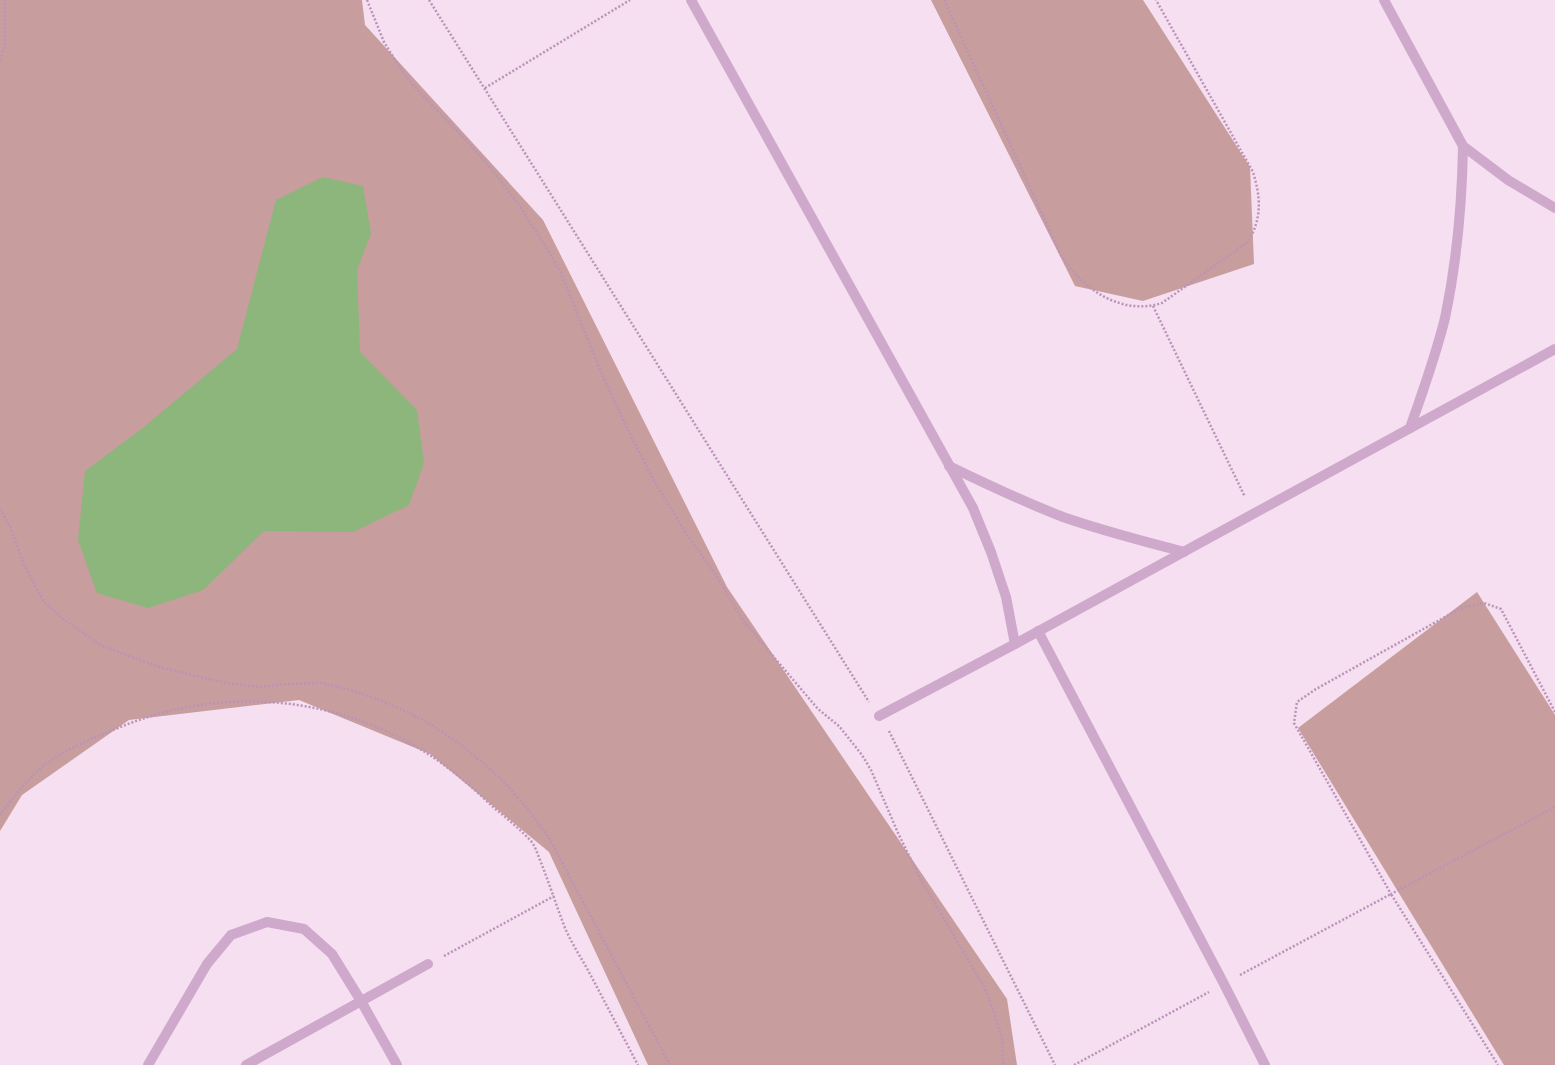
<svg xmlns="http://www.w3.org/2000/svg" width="1555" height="1065" font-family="Montserrat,sans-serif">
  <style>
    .green { fill: #c79d9d }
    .water { fill: #8cb67b }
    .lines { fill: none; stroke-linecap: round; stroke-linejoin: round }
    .path { stroke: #bc93b8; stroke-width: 2.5; stroke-dasharray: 2 2; stroke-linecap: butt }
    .minor { stroke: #cfa9cb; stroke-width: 10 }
  </style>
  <rect width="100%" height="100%" fill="#f5dff1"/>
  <!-- green -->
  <g class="green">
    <path d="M0,0h362l3,25 178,195 184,367 280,412 10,66h-369l-99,-213 -119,-98 -131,-54 -170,20 -107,75 -22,36z"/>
    <path d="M931,0h212l107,167 4,97 -111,37 -68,-15z"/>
    <path d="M1477,592l78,123v350h-51l-206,-337z"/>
  </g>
  <!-- water -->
  <path class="water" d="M323,177l40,9 8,48 -14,36 3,82 57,58 7,53 -15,42 -56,27 -89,-1 -61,59 -55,18 -51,-15 -19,-53 7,-69 59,-44 93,-78 39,-149z"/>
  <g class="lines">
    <!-- path -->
    <g class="path">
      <path d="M367,0l17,42 13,21 15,21 62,65 23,27 22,29 20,31 21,35 44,108 24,51 26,51 30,49 33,47 27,45 74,87 21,17 23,29 9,15 27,63 22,45 64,109 10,25 8,27 1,26"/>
      <path d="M429,0l440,702"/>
      <path d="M944,0l117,255c21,34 60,61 101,48l86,-61c14,-24 13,-44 5,-70l-97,-172"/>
      <path d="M0,60l5,-15v-45"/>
      <path d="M485,88l145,-88"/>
      <path d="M1153,306l92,191"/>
      <path d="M0,509l10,17 14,39 20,37 18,16 38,27 59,22 67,16 34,4 27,-3 34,-1 30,7 29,10 28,12 27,15 26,18 25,20 23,22 21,25 19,26 121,227"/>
      <path d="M1555,712l-54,-103 -17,-6 -23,5 -145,81 -19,13 -3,21 97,171 164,-87"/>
      <path d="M889,731l166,334"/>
      <path d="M0,815c13,-17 32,-42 50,-54 22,-15 48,-25 73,-35 99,-40 211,-31 302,26 24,15 46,34 67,54 13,11 27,22 38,34 5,5 7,13 10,20 9,22 16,45 25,68 7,16 17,31 25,46 16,30 32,61 48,91"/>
      <path d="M444,956l110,-60"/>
      <path d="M1240,975l151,-81 107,171"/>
      <path d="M1074,1065l135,-73"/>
    </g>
    <!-- minor -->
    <g class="minor">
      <path d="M691,0l282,508 18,44 15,45 9,47"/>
      <path d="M1384,0l79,146 45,34 47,28"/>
      <path d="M1410,428c13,-37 26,-73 35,-110 12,-57 17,-114 18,-172"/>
      <path d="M949,466c37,18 75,36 114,51 40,14 80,24 121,35"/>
      <path d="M1038,631l186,353 41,81"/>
      <path d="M879,716l136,-72 540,-295"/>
      <path d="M148,1065l59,-101 24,-29 36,-13 37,7 28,25 29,47 36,64"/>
      <path d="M246,1065l182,-101"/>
    </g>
  </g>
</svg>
